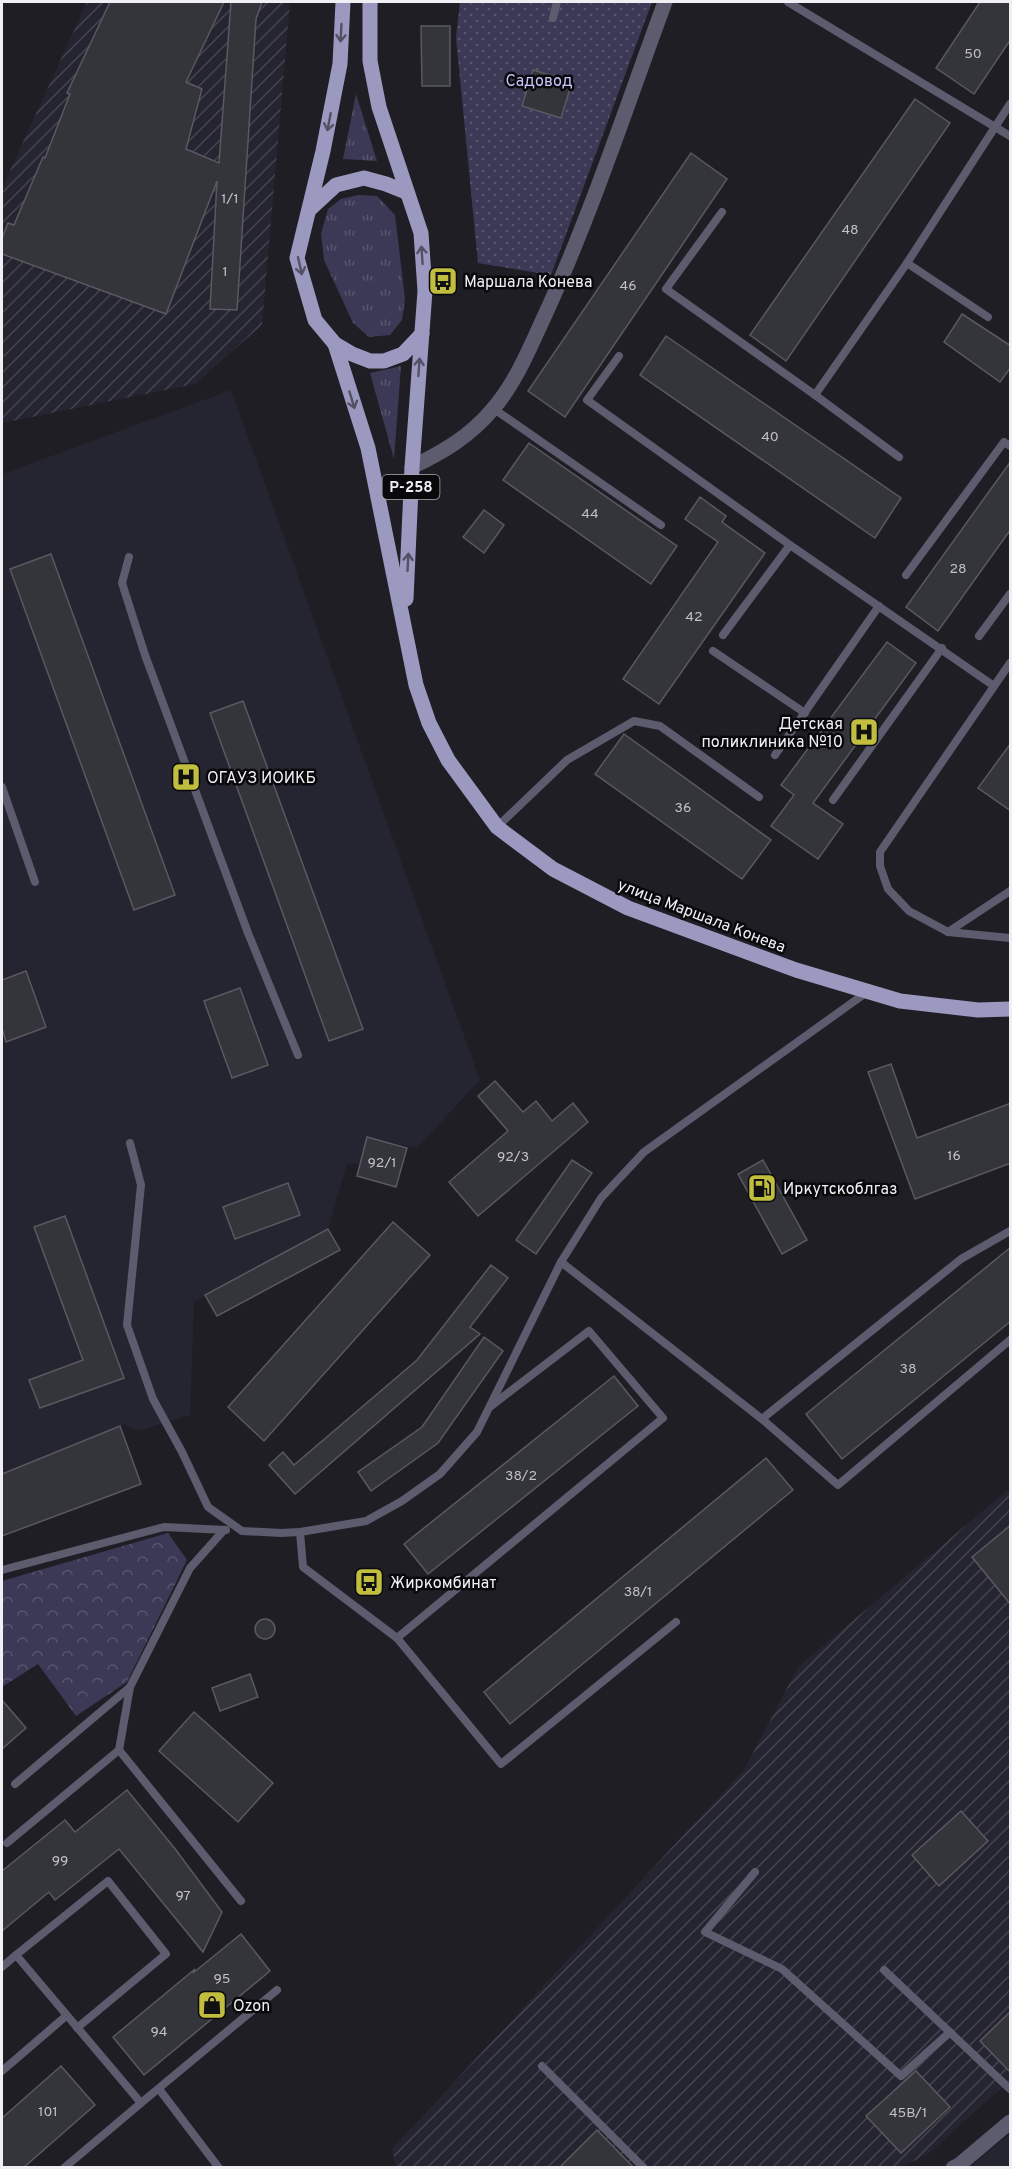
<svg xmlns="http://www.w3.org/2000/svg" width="1012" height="2169" font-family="Overpass,sans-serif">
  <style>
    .built { fill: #252431 }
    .industrial { fill: url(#industrial-furrows) }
    .grass { fill: url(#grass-tufts) }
    .forest { fill: url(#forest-crowns) }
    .garden { fill: url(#garden-dots) }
    .building { fill: #34343b; stroke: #5a5961; stroke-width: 1.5 }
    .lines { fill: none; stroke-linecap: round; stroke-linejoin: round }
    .service { stroke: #5d5c6f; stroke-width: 8 }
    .minor { stroke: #5d5c6f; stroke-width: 15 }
    .primary { stroke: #9b99c0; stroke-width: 15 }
    .oneway { stroke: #525166 }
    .labels { text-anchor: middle; stroke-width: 5; stroke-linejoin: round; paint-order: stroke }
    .number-label { font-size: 14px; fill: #c1c1c6 }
    .shield { fill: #09090c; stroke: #ababae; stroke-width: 1.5 }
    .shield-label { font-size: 15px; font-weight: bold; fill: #f0f0f4 }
    .park-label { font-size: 16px; fill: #c6c3fa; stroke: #09090c }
    .poi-label { font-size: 16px; fill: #f0f0f4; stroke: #09090c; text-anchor: start }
    .street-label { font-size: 16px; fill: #f0f0f4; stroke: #09090c }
  </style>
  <defs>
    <pattern id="industrial-furrows" width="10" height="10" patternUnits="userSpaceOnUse" patternTransform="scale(1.5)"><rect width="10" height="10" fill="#252431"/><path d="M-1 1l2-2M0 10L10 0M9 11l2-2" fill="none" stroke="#45444f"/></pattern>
    <pattern id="grass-tufts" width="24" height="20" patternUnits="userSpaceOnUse" patternTransform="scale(1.5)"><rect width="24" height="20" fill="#3b3955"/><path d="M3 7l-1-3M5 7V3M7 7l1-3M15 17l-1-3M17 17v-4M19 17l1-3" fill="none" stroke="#58566e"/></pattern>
    <pattern id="forest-crowns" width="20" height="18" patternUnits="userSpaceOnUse" patternTransform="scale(1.5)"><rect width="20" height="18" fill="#3b3955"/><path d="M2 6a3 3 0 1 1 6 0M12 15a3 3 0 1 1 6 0" fill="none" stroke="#58566e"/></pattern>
    <pattern id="garden-dots" width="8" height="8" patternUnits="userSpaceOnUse" patternTransform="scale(1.5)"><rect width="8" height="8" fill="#3b3955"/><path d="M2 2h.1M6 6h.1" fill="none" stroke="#58566e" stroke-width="1.8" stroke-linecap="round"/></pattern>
  </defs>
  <rect width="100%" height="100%" fill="#1f1e25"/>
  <!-- built -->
  <g class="built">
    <path d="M231,390l249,690 -63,68 -49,-11 -9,27 -12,-1 -19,66 -134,73 -4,113 -52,16 -14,-7 -122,49v-999z"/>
    <path d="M1010,2134v33h-39v-1z"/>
  </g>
  <!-- industrial -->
  <g class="industrial">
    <path d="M87,2h203l-28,323 -67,59 -193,39v-235z"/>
    <path d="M1010,1488v592l-83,75 -27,12 -504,1 -4,-19 352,-379 54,-103z"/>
  </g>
  <!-- grass -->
  <g class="grass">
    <path d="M356,94l21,67 -34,-2z"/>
    <path d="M358,195l19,1 18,19 10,84 -3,21 -12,15 -21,2 -16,-14 -29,-63 -3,-26 7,-25 13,-10z"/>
    <path d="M401,366l-7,93 -24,-86z"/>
  </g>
  <!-- forest -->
  <path class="forest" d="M168,1533l19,27 -60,122 -51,34 -38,-52 -36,23v-106z"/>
  <!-- garden -->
  <path class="garden" d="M460,2h192l-101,273 -73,-12 -22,-225z"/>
  <!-- building -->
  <g class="building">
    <path d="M110,2h114l-38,80 16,7 -16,60 33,14 12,-161h31l-6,17 -19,291 -27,-1 7,-128 -51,133 -164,-60v-16l6,-15 6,2 29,-68 2,1 25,-64 -3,-1z"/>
    <path d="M980,2h31v37l-37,55 -38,-26z"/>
    <path d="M421,26h29v60h-28z"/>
    <path d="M533,70l39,12 -11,36 -39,-12z"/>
    <path d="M915,99l35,24 -164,238 -36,-26z"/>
    <path d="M691,153l36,26 -162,238 -37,-26z"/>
    <path d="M962,314l49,32v21l-11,15 -56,-40z"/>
    <path d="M666,336l235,162 -26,40 -235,-163z"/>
    <path d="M529,443l148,103 -26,38 -148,-104z"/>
    <path d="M1011,461v68l-73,102 -32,-24z"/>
    <path d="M700,497l26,19 -4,6 43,31 -106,151 -36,-25 95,-137 -33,-23z"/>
    <path d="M484,510l20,15 -20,28 -21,-16z"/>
    <path d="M51,554l124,341 -41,15 -124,-341z"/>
    <path d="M887,642l29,21 -103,140 30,21 -25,35 -47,-33 23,-31 -13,-10z"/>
    <path d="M243,701l120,328 -34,12 -119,-328z"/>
    <path d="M624,734l147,106 -29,39 -147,-105z"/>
    <path d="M1011,743v68l-33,-23z"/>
    <path d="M26,971l20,56 -40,15 -4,-14v-48z"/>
    <path d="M240,988l28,77 -36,13 -28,-77z"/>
    <path d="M891,1064l26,74 94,-35v60l-96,36 -47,-127z"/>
    <path d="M495,1081l28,31 13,-11 16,20 21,-18 15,19 -110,94 -29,-34 59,-51 -30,-35z"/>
    <path d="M367,1137l40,11 -11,39 -39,-11z"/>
    <path d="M572,1160l20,13 -56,81 -20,-14z"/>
    <path d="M763,1160l44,80 -25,14 -44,-80z"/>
    <path d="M288,1183l12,32 -65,24 -12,-32z"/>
    <path d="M65,1216l59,162 -84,30 -11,-28 54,-20 -49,-133z"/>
    <path d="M393,1222l37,33 -166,186 -36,-34z"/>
    <path d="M328,1229l12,21 -123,66 -12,-21z"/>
    <path d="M1011,1247v74l-169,138 -36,-45z"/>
    <path d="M491,1265l17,13 -38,49 10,7 -185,160 -26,-29 14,-13 11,13 123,-105z"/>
    <path d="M484,1337l19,14 -65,92 -67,48 -13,-19 64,-45z"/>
    <path d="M614,1376l24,30 -210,168 -24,-30z"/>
    <path d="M120,1426l21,58 -139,52v-62z"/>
    <path d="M766,1458l27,32 -283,234 -26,-32z"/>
    <path d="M1011,1525v80l-39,-48z"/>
    <circle cx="265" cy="1629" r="10"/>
    <path d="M250,1674l8,23 -38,14 -8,-23z"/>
    <path d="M2,1700l24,28 -24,21z"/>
    <path d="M194,1712l79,71 -35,39 -79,-71z"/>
    <path d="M127,1790l49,60 46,62 -19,40 -84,-103 -64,51 -6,-8 -47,39v-60l63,-51 10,12z"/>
    <path d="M961,1811l27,30 -49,45 -27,-31z"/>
    <path d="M241,1934l29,37 -126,104 -31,-38 82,-68 -2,4z"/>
    <path d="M1011,2011v62l-31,-32z"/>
    <path d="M61,2066l34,39 -72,63h-21v-50z"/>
    <path d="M916,2071l34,36 -49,46 -35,-37z"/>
    <path d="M597,2130l37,38h-75z"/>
  </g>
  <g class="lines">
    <!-- service -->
    <g class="service">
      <path d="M788,2l222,134"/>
      <path d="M553,18l4,-16"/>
      <path d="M722,212l-56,77 149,106 84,62"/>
      <path d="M988,317l-81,-54 103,-159"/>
      <path d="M619,356l-32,44 203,145 204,141"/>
      <path d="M815,395l92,-132"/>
      <path d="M494,409l167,116"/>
      <path d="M129,557l-7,26 23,72 103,278 50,122"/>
      <path d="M906,575l98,-133 6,4"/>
      <path d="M723,635l67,-90"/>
      <path d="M979,636l31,-42"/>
      <path d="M713,651l92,62"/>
      <path d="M1010,663l-130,189v14l8,23 21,22 39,21 62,6"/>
      <path d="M775,755l104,-149"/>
      <path d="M2,787l33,95"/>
      <path d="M833,800l109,-152"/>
      <path d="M497,827l70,-67 67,-39 26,5 99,71"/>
      <path d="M948,932l62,-41"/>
      <path d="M130,1143l11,42 -14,140 26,74 29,53 26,55 34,24 39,2 19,-1 66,-11 36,-20 38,-27 37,-42 84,-170 40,-64 43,-46 223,-160"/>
      <path d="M561,1262l201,157 76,66 172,-145"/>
      <path d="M762,1419l199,-160 49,-28"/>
      <path d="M300,1532l3,35 94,71 266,-220 -74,-87 -98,75"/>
      <path d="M2,1570l162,-43 62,3"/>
      <path d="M397,1638l104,126 175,-142"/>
      <path d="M130,1687l-11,63 122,151"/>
      <path d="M15,1784l115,-97 60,-119 34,-38"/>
      <path d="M7,1843l112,-93"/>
      <path d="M755,1872l-50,60 77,37 119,107 49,-44"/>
      <path d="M2,1967l14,-12"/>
      <path d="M884,1970l126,119"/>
      <path d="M77,2028l89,-74 -58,-73 -92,74 125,148 136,-113"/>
      <path d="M542,2066l102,102"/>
      <path d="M2,2071l64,-55"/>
      <path d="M159,2089l60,79"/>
      <path d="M64,2168l77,-65"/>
    </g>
    <!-- minor -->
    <g class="minor">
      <path d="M412,467c31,-15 57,-30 80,-57 24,-27 38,-63 53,-95 46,-100 82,-210 120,-313"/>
      <path d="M953,2168l6,-3 51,-43"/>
    </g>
    <!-- primary -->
    <g class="primary">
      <path d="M343,2l-3,62 -17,87 -26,107 18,62 20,24 17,10 18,7h14l19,-7 19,-20"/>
      <path d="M370,2v59l9,46 42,126 4,58 -13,176 -6,132"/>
      <path d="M310,209l26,-24 28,-7 22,6 20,8"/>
      <path d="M335,344l33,104 48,237 13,38 19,37 49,67 56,42 75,39 168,62 104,31 78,9 32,-1"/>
    </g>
  </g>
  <!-- one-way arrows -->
  <defs><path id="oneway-shaft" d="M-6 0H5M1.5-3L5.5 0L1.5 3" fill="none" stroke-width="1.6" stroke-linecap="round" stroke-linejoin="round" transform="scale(1.5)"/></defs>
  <g class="oneway">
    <use href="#oneway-shaft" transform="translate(341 33) rotate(93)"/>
    <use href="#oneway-shaft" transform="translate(329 122) rotate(101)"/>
    <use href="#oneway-shaft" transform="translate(422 255) rotate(-94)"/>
    <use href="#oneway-shaft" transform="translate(300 266) rotate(77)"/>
    <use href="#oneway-shaft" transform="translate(419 367) rotate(-86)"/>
    <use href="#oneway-shaft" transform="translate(352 400) rotate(73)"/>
    <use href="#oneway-shaft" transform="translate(408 562) rotate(-87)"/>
  </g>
  <!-- icons -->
  <defs>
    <g id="bus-square" transform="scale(1.5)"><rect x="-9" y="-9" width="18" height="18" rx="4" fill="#c1bd3f" stroke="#09090c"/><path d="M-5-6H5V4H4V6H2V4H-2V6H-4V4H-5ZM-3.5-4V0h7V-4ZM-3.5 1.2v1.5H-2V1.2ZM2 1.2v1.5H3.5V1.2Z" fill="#111"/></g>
    <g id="hospital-square" transform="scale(1.5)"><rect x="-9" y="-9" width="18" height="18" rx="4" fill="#c1bd3f" stroke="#09090c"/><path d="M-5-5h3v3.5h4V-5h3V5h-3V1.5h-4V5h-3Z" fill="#111"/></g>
    <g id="fuel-square" transform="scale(1.5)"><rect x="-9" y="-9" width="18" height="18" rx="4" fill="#c1bd3f" stroke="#09090c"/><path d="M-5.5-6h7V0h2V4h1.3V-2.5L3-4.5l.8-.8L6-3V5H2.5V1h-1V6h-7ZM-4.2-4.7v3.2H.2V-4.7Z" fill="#111"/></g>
    <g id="shop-square" transform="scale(1.5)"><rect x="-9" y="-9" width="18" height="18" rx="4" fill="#c1bd3f" stroke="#09090c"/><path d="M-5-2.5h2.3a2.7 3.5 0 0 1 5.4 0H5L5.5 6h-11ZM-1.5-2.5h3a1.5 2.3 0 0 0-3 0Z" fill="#111"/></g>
  </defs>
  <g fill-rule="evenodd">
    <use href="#bus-square" x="443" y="281"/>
    <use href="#hospital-square" x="864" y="732"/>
    <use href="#hospital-square" x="186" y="777"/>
    <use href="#fuel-square" x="762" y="1188"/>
    <use href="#bus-square" x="369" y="1582"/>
    <use href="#shop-square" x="212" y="2005"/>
  </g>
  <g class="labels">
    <!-- number labels -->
    <g class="number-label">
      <text x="973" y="58">50</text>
      <text x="230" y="203">1/1</text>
      <text x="850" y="234">48</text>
      <text x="225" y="276">1</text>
      <text x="628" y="290">46</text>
      <text x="770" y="441">40</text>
      <text x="590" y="518">44</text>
      <text x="958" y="573">28</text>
      <text x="694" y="621">42</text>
      <text x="683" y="812">36</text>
      <text x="954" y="1160">16</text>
      <text x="513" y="1161">92/3</text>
      <text x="382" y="1167">92/1</text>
      <text x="908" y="1373">38</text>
      <text x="521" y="1480">38/2</text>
      <text x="638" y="1596">38/1</text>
      <text x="60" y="1865">99</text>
      <text x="183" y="1900">97</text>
      <text x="222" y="1983">95</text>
      <text x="159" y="2036">94</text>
      <text x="48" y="2116">101</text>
      <text x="908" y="2117">45В/1</text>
    </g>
    <!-- shield labels -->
    <rect class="shield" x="382.5" y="475" width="57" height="24" rx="4.5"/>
    <g class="shield-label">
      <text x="411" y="492">Р-258</text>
    </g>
    <!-- park labels -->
    <g class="park-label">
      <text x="539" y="86">Садовод</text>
    </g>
    <!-- poi labels -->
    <g class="poi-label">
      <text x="464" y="287">Маршала Конева</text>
      <text x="843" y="729" text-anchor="end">Детская<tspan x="843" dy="18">поликлиника №10</tspan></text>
      <text x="207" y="783">ОГАУЗ ИОИКБ</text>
      <text x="783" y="1194">Иркутскоблгаз</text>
      <text x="390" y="1588">Жиркомбинат</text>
      <text x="233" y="2011">Ozon</text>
    </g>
    <!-- street labels -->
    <g class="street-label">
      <text transform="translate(702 915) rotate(21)" y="6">улица Маршала Конева</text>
    </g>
  </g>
  <!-- border -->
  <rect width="1012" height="2169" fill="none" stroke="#f0f0f4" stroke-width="6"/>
</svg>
